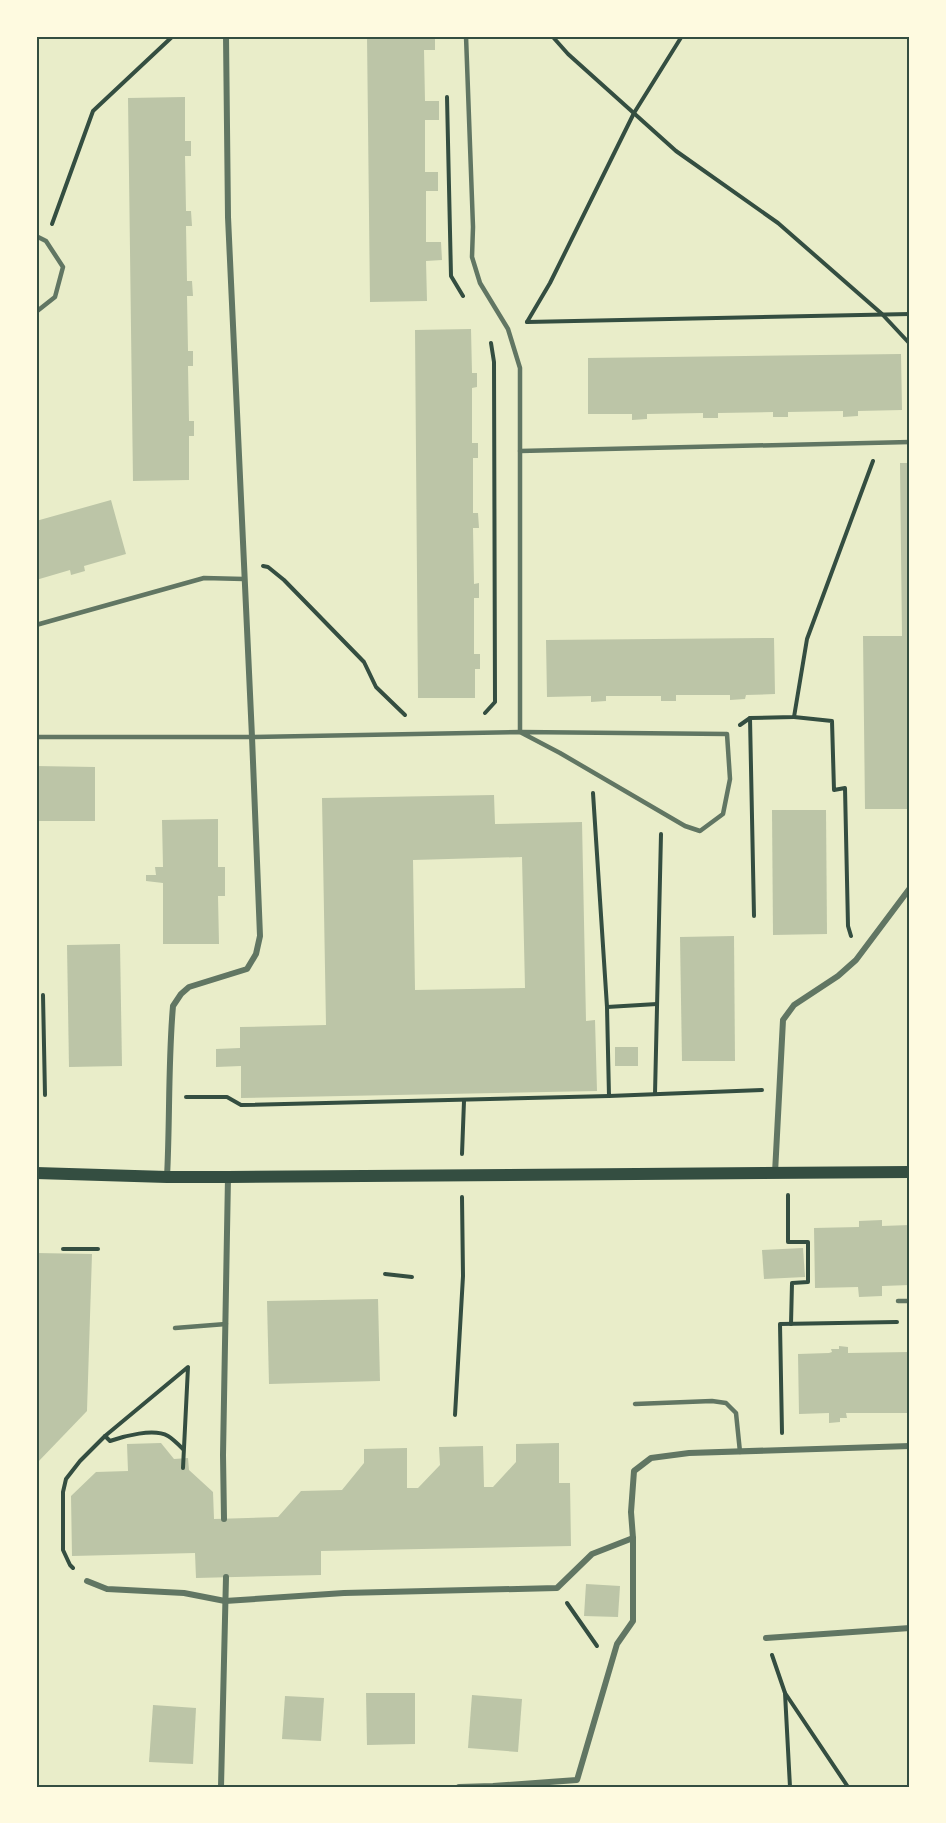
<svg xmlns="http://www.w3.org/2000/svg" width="946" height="1823" font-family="'PT Sans',sans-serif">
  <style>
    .building { fill: #bcc5a7; fill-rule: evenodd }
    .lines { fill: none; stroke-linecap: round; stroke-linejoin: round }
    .path { stroke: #344e41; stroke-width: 4 }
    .service { stroke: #617663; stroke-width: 4.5 }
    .minor { stroke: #617663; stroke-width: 6 }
    .secondary { stroke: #344e41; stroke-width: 12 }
    .neatline { fill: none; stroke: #344e41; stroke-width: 2 }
  </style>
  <rect width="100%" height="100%" fill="#e9edc9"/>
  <!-- building -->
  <g class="building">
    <path d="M367,36h68v14h-11l1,51h14v19h-14v52h13v19h-12v51h15l1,18 -16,1 1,40 -57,1z"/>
    <path d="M185,97v44h6v15h-6l1,55h5l1,15h-6l1,55h5l1,15h-6l1,55h5v15h-5l1,55h5v15h-5v44l-56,1 -5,-383z"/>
    <path d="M36,136h3l-1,51h-2z"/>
    <path d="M471,329l1,44h5v14l-5,1v55h6v15h-5v55h5l1,15h-6l1,56 5,-1v15h-5v56h6v15h-5v29h-57l-3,-368z"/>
    <path d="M901,354l1,56 -44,1v5l-15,1v-6l-55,1v5h-15v-5l-55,1v5h-15v-5l-56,1v5l-15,1v-6h-44v-56z"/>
    <path d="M900,463h10v346h-45l-2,-173h39z"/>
    <path d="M111,500l15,54 -42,12 1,5 -14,4 -1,-5 -34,10v-59z"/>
    <path d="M774,638l1,56 -29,1 -1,4 -15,1v-5h-54v6h-15v-5h-55v5l-15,1v-6l-44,1 -1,-57z"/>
    <path d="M36,766l59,1v54h-59z"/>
    <path d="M494,795l1,29 87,-2 4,199 9,-1 2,71 -356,7v-32l-25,1v-18l24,-1v-21l86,-2 -4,-227zM522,857l3,131 -110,2 -2,-130z"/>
    <path d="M772,810h54l1,124 -54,1z"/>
    <path d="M218,819v48h7v29h-7l1,48h-56v-61l-17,-2v-6h10l-1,-8h8l-1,-47z"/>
    <path d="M734,936l1,125h-53l-2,-124z"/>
    <path d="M120,944l2,122 -53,1 -2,-122z"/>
    <rect x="615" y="1047" width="23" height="19"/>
    <path d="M882,1220v6l28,-1v60l-28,1v10l-23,1 -1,-10 -43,1 -1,-60 45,-1v-6z"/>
    <path d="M803,1248l2,29 -41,2 -2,-29z"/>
    <path d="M36,1253l56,1 -5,157 -51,53z"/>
    <path d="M378,1299l2,82 -111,3 -2,-83z"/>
    <path d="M839,1346l9,1v6l62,-1v70h-3v-9h-61l1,5h-7v4l-11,1v-10l-30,1 -1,-60 31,-1 3,-1 -1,-3h8z"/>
    <path d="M161,1443l13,16 14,-1 1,12 24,22 1,27 64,-2 23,-26 41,-1 22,-27v-14l43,-1v40h11l22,-23 -1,-18 44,-1 1,41h9l23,-25v-18l43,-1v40h11l1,63 -250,5v24l-86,2 -39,1 -1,-25 -123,3 -1,-60 25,-24 32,-1 -1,-27z"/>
    <path d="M586,1584l34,2 -2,31 -34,-1z"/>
    <path d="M366,1693h49v51l-48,1z"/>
    <path d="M472,1695l50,4 -4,53 -50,-4z"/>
    <path d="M285,1696l39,2 -3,43 -39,-2z"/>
    <path d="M153,1705l43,3 -3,56 -44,-2z"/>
  </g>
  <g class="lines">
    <!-- path -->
    <g class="path">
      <path d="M552,36l16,18 108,97 102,72 104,91 28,30"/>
      <path d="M447,97l4,179 12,20"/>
      <path d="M52,224l41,-113 80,-75"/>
      <path d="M527,322l383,-8"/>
      <path d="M527,322l23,-39 84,-170 48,-77"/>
      <path d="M263,566l5,1 16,13 80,82 12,25 29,28"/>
      <path d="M485,713l10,-11 -1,-340 -3,-19"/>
      <path d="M794,717l38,4 2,69 11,-2 3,138 3,10"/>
      <path d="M750,718l4,198"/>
      <path d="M740,725l10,-7 44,-1 13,-78 66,-178"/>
      <path d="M593,793l14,214 2,89 153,-6"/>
      <path d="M43,995l2,100"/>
      <path d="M607,1007l50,-3"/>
      <path d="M655,1094l6,-260"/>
      <path d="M186,1097h41l14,8 368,-9"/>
      <path d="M462,1154l2,-53"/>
      <path d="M788,1195v47h20v40l-16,1 -1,41"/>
      <path d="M63,1249h35"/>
      <path d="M385,1274l27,3"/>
      <path d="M455,1415l8,-139 -1,-79"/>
      <path d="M782,1433l-2,-109 117,-2"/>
      <path d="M105,1436l5,5c14,-5 44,-13 58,-5 5,3 10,8 15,13"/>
      <path d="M73,1568l-3,-3 -7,-15v-58l3,-13 14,-18 25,-25 83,-69 -5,101"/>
      <path d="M567,1603l30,43"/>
      <path d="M772,1655l13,38 5,94"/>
      <path d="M785,1693l63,94"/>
    </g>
    <!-- service -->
    <g class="service">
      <path d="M466,36l7,191 -1,30 8,26 28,46 12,39v364"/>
      <path d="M36,236l10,5 17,26 -8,30 -19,15"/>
      <path d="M520,451l390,-9"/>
      <path d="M36,625l168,-47 40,1"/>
      <path d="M36,737h216l268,-5 207,2 3,45 -7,35 -23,17 -15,-5 -125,-73 -40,-21"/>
      <path d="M898,1301h12"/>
      <path d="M175,1328l51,-4"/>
      <path d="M635,1404l77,-3 14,2 10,10 4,39"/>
    </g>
    <!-- minor -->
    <g class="minor">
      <path d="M775,1173l8,-153 11,-15 44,-29 18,-16 54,-72"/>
      <path d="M167,1177c3,-57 1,-114 6,-171l8,-12 8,-7 58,-18 9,-15 4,-18 -8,-199 -24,-520 -2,-181"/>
      <path d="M224,1519l-1,-64 5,-278"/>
      <path d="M87,1581l20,8 77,4 41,8 119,-8 213,-5 35,-34 41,-16"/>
      <path d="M766,1638l144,-10"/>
      <path d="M221,1787l5,-210"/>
      <path d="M459,1787l34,-1 84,-6 40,-136 16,-23v-83l-2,-26 3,-41 17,-13 38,-5 221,-7"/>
    </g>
    <!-- secondary -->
    <path class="secondary" d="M36,1173l131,4h61l682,-5"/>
  </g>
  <!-- border -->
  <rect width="946" height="1823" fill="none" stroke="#fefae0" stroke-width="75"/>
  <rect x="38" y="38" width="870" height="1748" class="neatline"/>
</svg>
